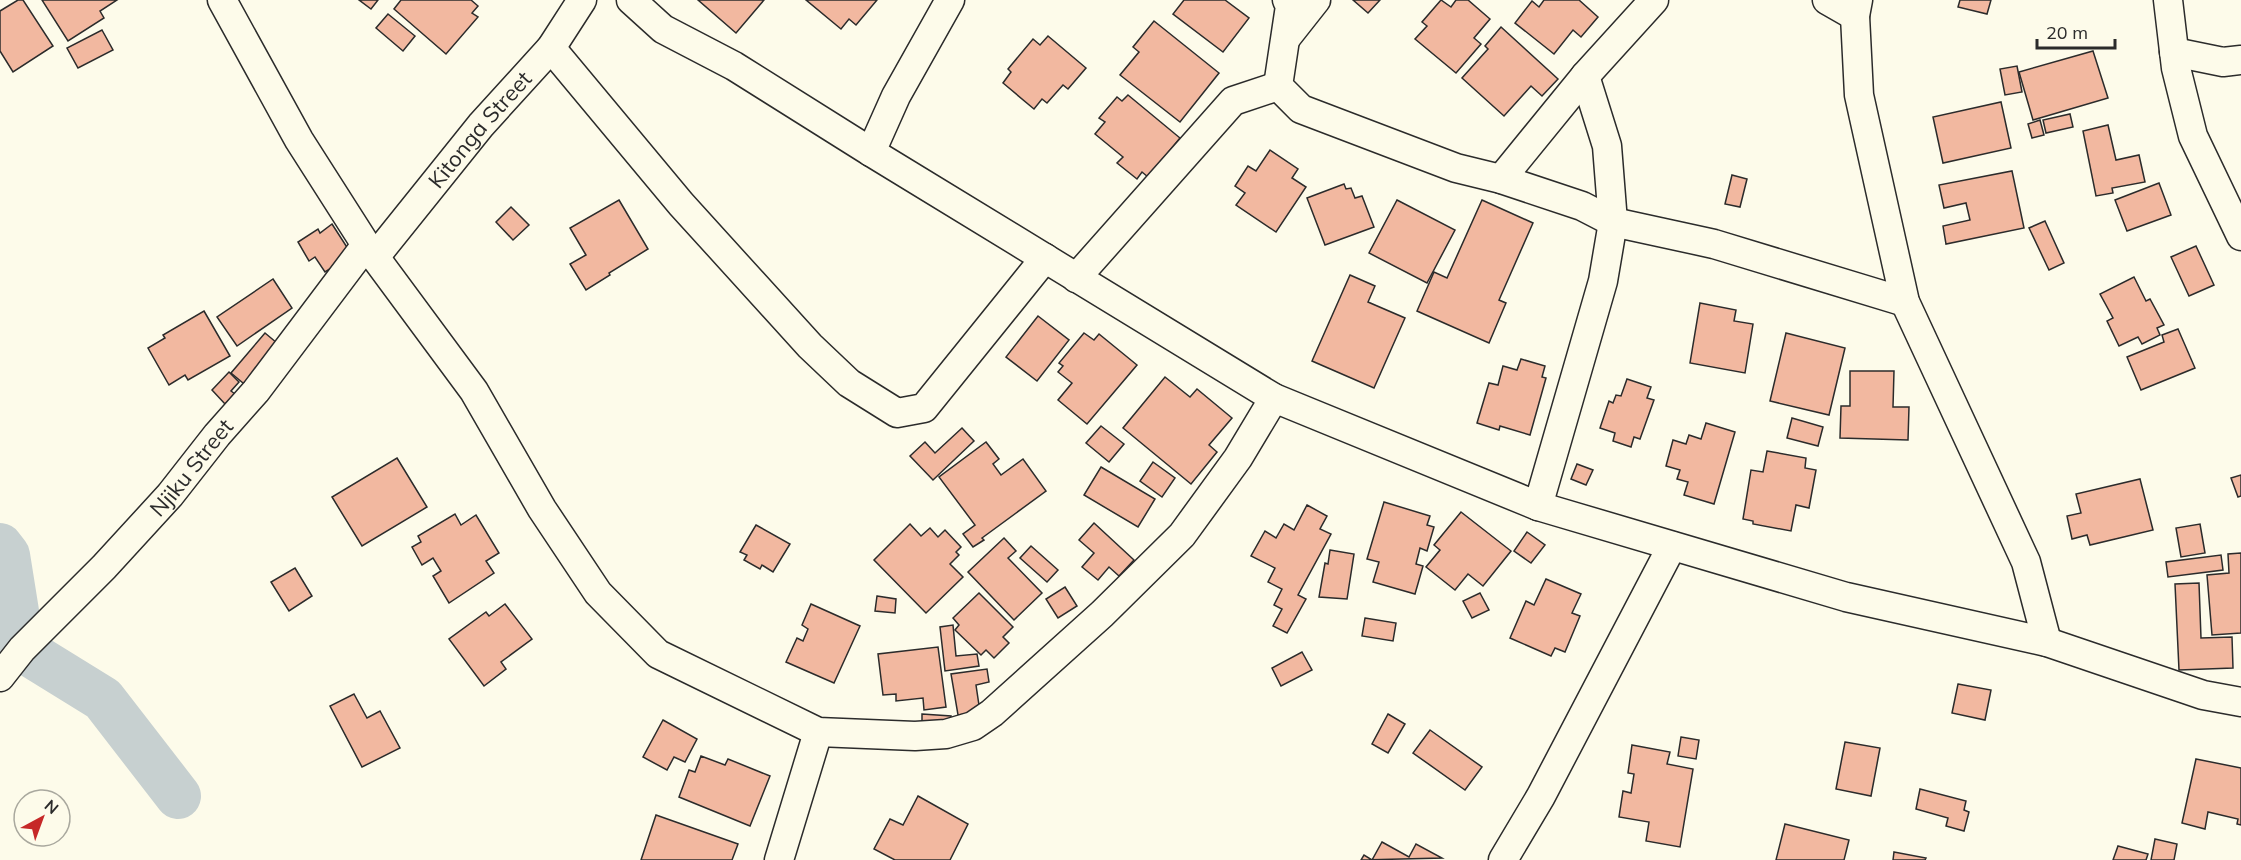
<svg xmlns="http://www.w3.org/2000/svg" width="2241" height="860" font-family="Mulish,sans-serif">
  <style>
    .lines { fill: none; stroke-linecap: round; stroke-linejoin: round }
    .river { stroke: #c7d0d0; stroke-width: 46 }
    .building { fill: #f2b8a0; stroke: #2b2b2b; stroke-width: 1.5 }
    .minor-casing { stroke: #2b2b2b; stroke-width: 31 }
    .minor { stroke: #fdfbea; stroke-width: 28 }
    .labels { text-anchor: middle; stroke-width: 4.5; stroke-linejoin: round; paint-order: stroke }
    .street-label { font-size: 22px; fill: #2b2b2b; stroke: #fdfbea }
  </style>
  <rect width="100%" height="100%" fill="#fdfbea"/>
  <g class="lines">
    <!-- river -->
    <path class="river" d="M0,546l7,9 15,94 81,50 75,97"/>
  </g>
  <!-- building -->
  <g class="building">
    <path d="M18,0h5l30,46 -40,26 -13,-21v-40z"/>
    <path d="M42,0h75l-17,11 4,7 -36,23z"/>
    <path d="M359,0h19l-7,9z"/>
    <path d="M401,0h70l7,6 -6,7 6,4 -32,37 -52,-45z"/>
    <path d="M698,0h66l-28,33z"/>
    <path d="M806,0h71l-21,25 -7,-6 -8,10z"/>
    <path d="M1184,0h41l24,18 -26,34 -50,-38z"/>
    <path d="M1353,0h27l-12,13z"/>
    <path d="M1441,0l10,7 5,-7h12l22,19 -16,19 7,6 -25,29 -41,-34 12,-13 -5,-4z"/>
    <path d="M1544,0h35l19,17 -17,20 -8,-7 -19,24 -39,-31 17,-22 7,6z"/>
    <path d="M1960,0h31l-4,14 -29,-7z"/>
    <path d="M388,14l27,22 -12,15 -27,-23z"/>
    <path d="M1154,21l65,52 -39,49 -60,-47 19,-23 -6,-5z"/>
    <path d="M1501,27l57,52 -16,17 -11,-10 -27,30 -42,-38 17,-19 9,-10 -3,-3z"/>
    <path d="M102,30l11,20 -35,18 -11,-20z"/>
    <path d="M1048,36l38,32 -18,21 -5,-4 -16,18 -5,-4 -8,10 -31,-26 8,-11 -3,-3 25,-30 7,6z"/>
    <path d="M2093,51l15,47 -75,22 -14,-48z"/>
    <path d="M2017,66l5,26 -17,3 -5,-26z"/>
    <path d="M1128,95l52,43 -32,39 -6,-5 -5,7 -20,-16 6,-6 -28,-23 10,-12 -6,-4 18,-21 5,4z"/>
    <path d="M2001,102l10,46 -68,15 -10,-46z"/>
    <path d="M2070,114l3,13 -27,6 -3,-13z"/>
    <path d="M2040,120l4,15 -12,3 -4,-14z"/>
    <path d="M2108,125l8,35 23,-5 6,27 -33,6 1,5 -17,3 -13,-65z"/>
    <path d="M1270,150l28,19 -6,9 14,9 -30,45 -40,-27 9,-12 -10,-7 13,-20 8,5z"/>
    <path d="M2012,171l12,57 -78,16 -3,-18 27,-6 -4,-17 -22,5 -5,-23z"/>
    <path d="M1732,175l15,4 -7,28 -15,-3z"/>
    <path d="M2159,183l12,32 -44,16 -12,-31z"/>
    <path d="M1344,184l2,5 5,-1 4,10 7,-2 12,31 -49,18 -18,-47z"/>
    <path d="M619,200l29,49 -39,24 1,2 -24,15 -16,-26 16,-9 -16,-27z"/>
    <path d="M1397,200l58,30 -28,53 -58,-30z"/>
    <path d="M1482,200l51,23 -34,77 7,3 -17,40 -72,-32 17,-39 13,6z"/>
    <path d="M511,207l18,18 -16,15 -17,-18z"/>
    <path d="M2045,221l19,42 -15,7 -20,-42z"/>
    <path d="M332,224l20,31 -27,17 -10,-15 -6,4 -11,-19 20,-13 2,4z"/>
    <path d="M2196,246l18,39 -25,11 -18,-39z"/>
    <path d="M1350,275l25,11 -7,16 37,16 -31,70 -62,-27z"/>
    <path d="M2134,277l12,24 4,-2 14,26 -7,3 3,7 -18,9 -4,-7 -19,9 -12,-25 6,-3 -13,-24z"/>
    <path d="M273,279l19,29 -55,38 -20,-29z"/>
    <path d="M1700,303l36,7 -2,11 19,3 -8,49 -55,-10z"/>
    <path d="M204,311l26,45 -42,24 -3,-5 -16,10 -21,-37 17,-10 -2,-3z"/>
    <path d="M1038,316l31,24 -32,41 -31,-24z"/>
    <path d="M2178,329l17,39 -54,22 -14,-33 37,-15 -2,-7z"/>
    <path d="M265,333l18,15 -34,40 -18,-15z"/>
    <path d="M1084,333l10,7 5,-6 38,31 -50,59 -29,-24 14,-17 -14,-11 5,-6 -4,-3z"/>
    <path d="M1786,333l59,15 -16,67 -59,-14z"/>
    <path d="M1521,359l24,7 -3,11 4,1 -16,57 -30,-9 -1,4 -22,-7 12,-40 9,2 5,-19 14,4z"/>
    <path d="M1850,371h44l-1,36h16l-1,33 -68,-2 1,-32h9z"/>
    <path d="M229,372l10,10 -8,9 4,3 -10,10 -13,-14z"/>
    <path d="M1165,377l25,20 7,-8 35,29 -23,27 8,7 -26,32 -68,-56z"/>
    <path d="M1627,379l24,8 -4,11 7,2 -14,39 -6,-2 -3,10 -18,-6 2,-8 -15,-5 9,-27 4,2 3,-8 5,1z"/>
    <path d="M1792,418l31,9 -5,19 -31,-8z"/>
    <path d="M1706,423l29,9 -21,72 -30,-9 4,-13 -11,-3 3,-9 -14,-4 7,-26 13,4 3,-9 12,4z"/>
    <path d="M1101,426l23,18 -15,18 -23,-19z"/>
    <path d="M962,428l12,13 -41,39 -23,-24 15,-14 10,11z"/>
    <path d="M986,442l13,17 -6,5 8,11 22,-16 23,32 -64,47 2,2 -11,7 -10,-13 12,-9 -36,-48z"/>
    <path d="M1767,451l39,7 -1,10 11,2 -7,38 -13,-3 -5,26 -38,-7v-3l-10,-2 8,-49 12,2z"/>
    <path d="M397,458l30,49 -65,39 -30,-49z"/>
    <path d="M1153,462l22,16 -13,19 -22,-16z"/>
    <path d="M1577,464l16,6 -7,15 -15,-6z"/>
    <path d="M1101,467l54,32 -17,28 -54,-32z"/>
    <path d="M2241,475v21l-3,1 -7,-19z"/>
    <path d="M2140,479l13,51 -63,15 -3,-10 -15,4 -5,-23 14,-3 -5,-19z"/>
    <path d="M1384,502l46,14 -3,9 7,2 -7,24 -7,-3 -4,16 7,2 -8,28 -42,-12 6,-20 -12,-3z"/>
    <path d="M1307,505l20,11 -7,13 11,5 -33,61 8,4 -19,34 -14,-7 9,-17 -8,-4 8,-16 -14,-7 7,-14 -24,-12 14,-25 11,7 8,-14 10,6z"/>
    <path d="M1461,512l50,39 -28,35 -15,-12 -13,16 -29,-23 14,-17 -6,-5z"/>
    <path d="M455,514l6,11 15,-10 23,38 -13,8 8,12 -45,30 -16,-27 8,-5 -8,-13 -11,7 -10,-18 9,-5 -3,-6z"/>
    <path d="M1094,523l40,37 -15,16 -10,-9 -11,13 -16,-13 12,-14 -15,-13z"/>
    <path d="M910,524l11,12 9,-8 8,9 7,-7 16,17 -5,5 3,3 -9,9 13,13 -37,36 -52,-53z"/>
    <path d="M2200,524l5,29 -24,4 -5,-29z"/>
    <path d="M756,525l34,19 -17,28 -11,-7 -2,4 -16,-9 3,-5 -7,-3z"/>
    <path d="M1527,532l18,13 -14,18 -17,-12z"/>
    <path d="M1004,538l12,13 -8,7 34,35 -28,27 -46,-48z"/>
    <path d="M1031,546l27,24 -11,12 -27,-24z"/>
    <path d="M1330,550l24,4 -7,45 -28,-2 6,-34 3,1z"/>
    <path d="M2241,553v80l-29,2 -5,-60 22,-2 -1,-19z"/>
    <path d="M2221,555l2,15 -55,7 -2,-15z"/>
    <path d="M295,568l17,28 -23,15 -18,-29z"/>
    <path d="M1546,579l35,15 -9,19 8,3 -15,36 -10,-4 -4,8 -41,-18 16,-37 8,4z"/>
    <path d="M2199,583l2,55 31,-1 1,31 -54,2 -4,-86z"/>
    <path d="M1065,587l12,19 -19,12 -12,-19z"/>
    <path d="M979,593l34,34 -10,10 6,6 -15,15 -8,-8 -5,5 -26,-25 4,-5 -6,-7z"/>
    <path d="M1480,593l9,17 -17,8 -9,-17z"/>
    <path d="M877,596l19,3 -1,14 -20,-2z"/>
    <path d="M505,604l27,35 -31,23 5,7 -22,17 -35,-47 37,-27 3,4z"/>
    <path d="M811,604l49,22 -26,57 -48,-21 11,-24 6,3 5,-12 -6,-4z"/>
    <path d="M1365,618l31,5 -3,18 -31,-5z"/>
    <path d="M953,625l3,31 21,-2 2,12 -34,5 -5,-44z"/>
    <path d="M938,647l8,60 -22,3 -1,-12 -27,3v-7l-13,1 -5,-41z"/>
    <path d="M1302,652l10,18 -31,16 -9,-18z"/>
    <path d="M987,669l2,13 -13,3 4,27 -22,3 -7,-41z"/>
    <path d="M1958,684l33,6 -6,30 -33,-7z"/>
    <path d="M354,694l13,24 13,-7 20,37 -38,19 -32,-61z"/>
    <path d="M922,714l29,2 -1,12 -28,-1z"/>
    <path d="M1388,714l17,10 -17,29 -16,-9z"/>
    <path d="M663,720l34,19 -12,23 -11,-5 -7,13 -24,-13z"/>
    <path d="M1430,730l52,37 -17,23 -52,-37z"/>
    <path d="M1681,737l18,3 -3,19 -18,-3z"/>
    <path d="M1845,742l35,6 -9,48 -35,-7z"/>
    <path d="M1632,745l38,7 -3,12 26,5 -13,78 -34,-6 3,-19 -30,-5 4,-26 8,2 3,-19 -6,-1z"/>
    <path d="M701,756l24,9 3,-6 42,17 -20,50 -71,-29 10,-27 6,2z"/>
    <path d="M2196,759l45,9v57l-4,-1 1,-5 -30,-7 -3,17 -23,-6z"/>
    <path d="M1920,789l46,12 -2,9 5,2 -5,19 -18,-5 2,-8 -32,-9z"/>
    <path d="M918,796l50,28 -18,36h-55l-21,-11 16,-30 13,6z"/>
    <path d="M656,815l82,29 -6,16h-91z"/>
    <path d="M1785,824l64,16 -5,20h-68z"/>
    <path d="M2155,839l22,5 -3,16h-23z"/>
    <path d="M1382,842l27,15 7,-13 26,14 -81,2 3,-5 8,5z"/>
    <path d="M2118,846l30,8 -2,6h-33z"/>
    <path d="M1894,852l32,6 -1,2h-32z"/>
  </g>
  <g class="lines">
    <!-- minor casing -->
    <g class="minor-casing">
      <g id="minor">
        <path d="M222,0l77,140 67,105 108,146 68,118 56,84 60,61 160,78 97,4 31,-2 27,-8 19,-13 110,-99 80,-79 56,-77 36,-60"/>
        <path d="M631,0l32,29 71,37 137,86 403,246 264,108 308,91 201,45 156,53 38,7"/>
        <path d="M1287,0l3,6 -12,80 23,23 155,59 45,11 81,27 31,16 101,22 191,58"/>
        <path d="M1827,0l28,16"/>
        <path d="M1858,0l-3,16 4,79 46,207 121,260 21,80"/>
        <path d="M2168,0l8,68 17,68 48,100"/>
        <path d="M1286,38l30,-38"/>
        <path d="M551,48l130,156 129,142 39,37 48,30 27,-5 121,-150"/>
        <path d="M2174,52l49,10 18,-2"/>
        <path d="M871,152l25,-56 54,-96"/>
        <path d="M1501,179l84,-103 69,-76"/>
        <path id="s1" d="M375,257l106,-132 70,-77 31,-48"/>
        <path d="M1076,278l157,-177 45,-15"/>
        <path d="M1538,506l65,-225 10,-59 -6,-76 -22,-70"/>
        <path id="s2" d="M0,677l22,-28 82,-82 66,-72 47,-60 39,-44 110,-146"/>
        <path d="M779,860l39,-128"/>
        <path d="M1503,860l38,-64 131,-250"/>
      </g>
    </g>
    <!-- minor -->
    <use href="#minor" class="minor"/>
  </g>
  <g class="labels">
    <!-- street labels -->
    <g class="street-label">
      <text dy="8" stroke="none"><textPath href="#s1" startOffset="165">Kitonga Street</textPath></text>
      <text dy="8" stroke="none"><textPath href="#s2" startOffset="284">Njiku Street</textPath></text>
    </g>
  </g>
  <!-- north arrow -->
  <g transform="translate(42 818) rotate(41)"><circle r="28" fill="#fdfbea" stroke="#a9a89e" stroke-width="1.5"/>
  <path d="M0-4.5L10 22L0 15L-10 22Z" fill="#c62828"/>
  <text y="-9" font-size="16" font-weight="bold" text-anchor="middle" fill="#2b2b2b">N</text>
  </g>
  <!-- scale -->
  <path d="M2037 39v9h78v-9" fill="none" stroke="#2b2b2b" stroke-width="3"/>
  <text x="2046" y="39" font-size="18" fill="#2b2b2b" stroke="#fdfbea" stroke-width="4.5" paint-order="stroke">20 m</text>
</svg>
